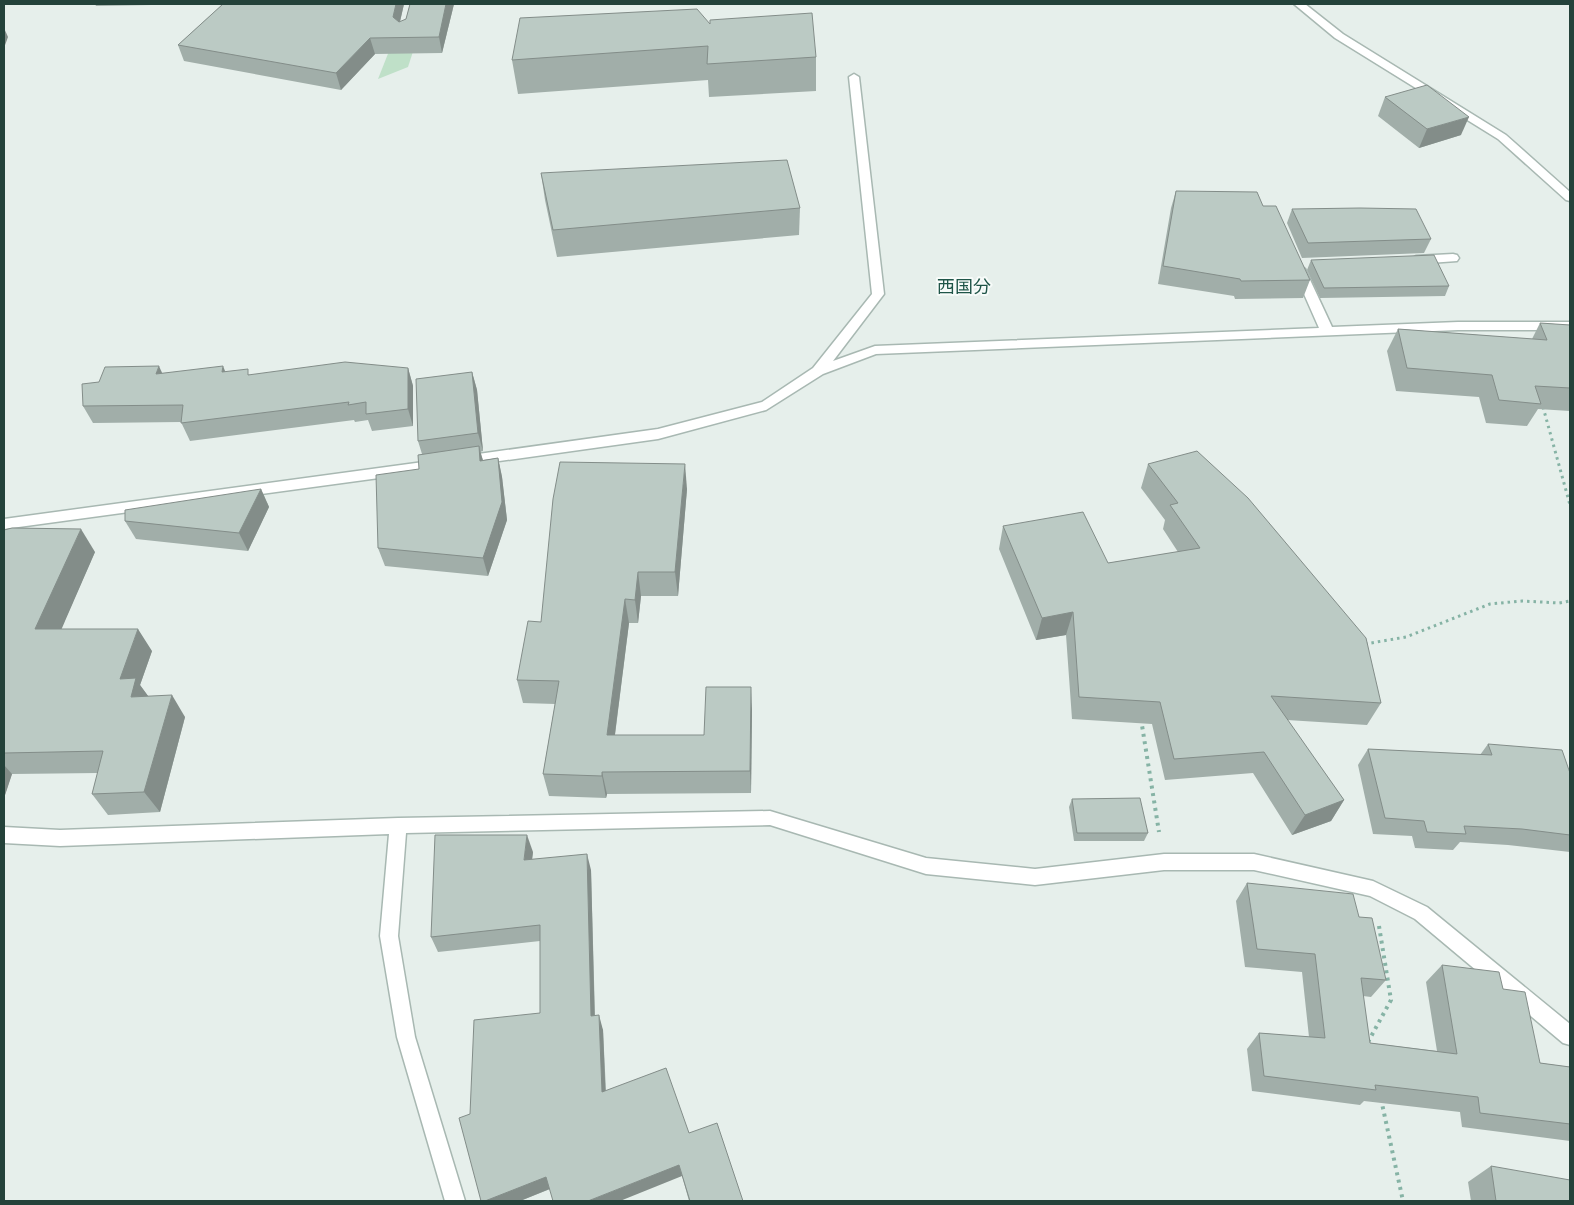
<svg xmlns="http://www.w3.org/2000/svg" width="1574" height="1205" font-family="Montserrat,'Noto Sans JP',sans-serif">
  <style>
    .green { fill: #bfe0c8 }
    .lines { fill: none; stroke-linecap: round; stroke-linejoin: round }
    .minor-casing { stroke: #a8b8b2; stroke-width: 3 }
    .path-far1 { stroke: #86b3a5; stroke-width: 3; stroke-dasharray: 2.5 4; stroke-linecap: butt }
    .path { stroke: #86b3a5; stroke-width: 4; stroke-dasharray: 3 4.5; stroke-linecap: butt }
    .minor { fill: #fff; fill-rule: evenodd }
    .wall { fill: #a1aea9 }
    .shaded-wall { fill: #838d89 }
    .building { fill: #bbcac4; stroke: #838d89 }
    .labels { text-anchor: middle; stroke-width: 4; stroke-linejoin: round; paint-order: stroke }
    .quarter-label { font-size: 18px; fill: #1f5548; stroke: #f7fbf9 }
  </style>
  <rect width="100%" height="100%" fill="#e6efeb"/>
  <!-- green -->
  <path class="green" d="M395,36h23l-10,31 -30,12z"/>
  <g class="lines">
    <!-- minor casing -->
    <g class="minor-casing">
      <g id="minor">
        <path d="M1294,4h11l38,30 163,101 64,57v9l-4,-1 -68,-61 -163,-101z"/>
        <path d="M854,74l5,3 25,217 -51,67 42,-15 444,-18 -26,-59 6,-4 6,4 27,58 126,-5h112v8h-112l-582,24 -53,20 -57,36 -108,29 -194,27 -5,-1 -2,-4 2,-4 5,-1 194,-27 104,-27 51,-34 59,-74 -23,-217z"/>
        <path d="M1453,254l4,1 2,3 -2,3 -41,3 -6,-4 6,-4z"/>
        <path d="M438,460l5,1 2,4 -2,4 -5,1 -434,59v-10z"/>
        <path d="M770,811l156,47 109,11 129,-15h90l119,27 54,26 143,117v21l-7,-2 -148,-124 -45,-23 -116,-26h-90l-129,15 -109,-11 -156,-49 -364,8 -8,103 17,101 50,164h-20l-48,-164 -17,-101 9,-102 -329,12 -56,-3v-16l56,3 338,-12z"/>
      </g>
    </g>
    <!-- path-far1 -->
    <g class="path-far1">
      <path d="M1543,407l27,98"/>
      <path d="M1365,644l41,-7 84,-33 32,-3 37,2 11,-2"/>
    </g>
    <!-- path -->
    <g class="path">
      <path d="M1141,719l18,113"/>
      <path d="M1368,1042l23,-42 -12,-74"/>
      <path d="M1381,1099l22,102"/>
    </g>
    <!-- minor -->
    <use href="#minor" class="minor"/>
  </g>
  <!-- wall -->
  <g class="wall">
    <path d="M95,4h112l-111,2z"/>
    <path d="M223,4h181l-4,18 6,-3 4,-15h44l-12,49 -67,1 -34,36 -157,-29 -6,-16z"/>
    <path d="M710,24l106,33v34l-107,6 -1,-17 -190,14 -6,-34z"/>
    <path d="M1385,97l76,38 -42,13 -41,-32z"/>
    <path d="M541,173l259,35 -1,27 -242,22 -12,-57z"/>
    <path d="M1176,191l87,15 47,74 -7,18 -68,1 -1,-3 -76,-12 13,-76z"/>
    <path d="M1292,209l139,30 -7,14 -122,5 -15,-35z"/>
    <path d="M1311,260l138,26 -4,10 -125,2 -13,-28z"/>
    <path d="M1540,323l30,2v86l-32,-2 -11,17 -41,-3 -7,-26 -83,-6 -9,-40 11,-22 134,10z"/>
    <path d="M408,368l5,18v40l-41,5 -4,-11 -13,2 -1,-2 -164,21 -9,-19 -88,1 -10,-17 79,-33 63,-1 26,3z"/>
    <path d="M472,372l5,18 6,61 -3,1 3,8 15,-2 4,19 5,43 -19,56 -103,-10 -7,-18 41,-79 3,-15 -4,-13z"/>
    <path d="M1148,464l233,239 -14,22 -80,-5 57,80 -13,21 -39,14 -39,-62 -88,7 -13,-56 -80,-5 -6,-84 -30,5 -37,-91 4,-23 105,37 70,-11 -15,-23 2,-9 -24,-32z"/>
    <path d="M261,489l8,18 -21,44 -112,-12 -11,-18z"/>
    <path d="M687,489l-9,107h-37l-3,27h-9l-14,112h89l48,-25 -1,83 -144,1 -1,4 -57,-2 -6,-22 12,-70 -32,-1 -6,-23 24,-58z"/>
    <path d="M4,530l91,22 -34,77 91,22 -12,34 8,11 37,21 -25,95 -52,3 -16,-21 6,-21 -86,1 -8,24z"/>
    <path d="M1488,744l82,29v79l-62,-7 -48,-3 -7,8 -38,-2 -3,-12 -39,-2 -15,-69 10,-16 112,6z"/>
    <path d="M1072,799l76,34 -4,8h-70l-5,-34z"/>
    <path d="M533,852l-1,7 59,11 4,146 8,14 3,61 83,42 54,68h-54l-7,-25 -132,13 -30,12h-39l-11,-87 70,-101v-72l-102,11 -7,-15z"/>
    <path d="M1247,883l112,34 27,63 -15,17 -8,-1 7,47 67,8 -11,-69 16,-17 61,24 37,74 30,4v74l-108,-14 -2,-15 -96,-11 -4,4 -108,-14 -5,-42 12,-16 50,4 -7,-65 -57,-5 -9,-66z"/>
    <path d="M1491,1166l79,35h-99l-3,-19z"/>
  </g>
  <!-- shaded-wall -->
  <g class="shaded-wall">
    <path d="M396,4h8l-7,30 -4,-17z"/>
    <path d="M446,4h8l-12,49 -3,-16z"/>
    <path d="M4,28l4,9 -4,11z"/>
    <path d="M370,38l5,16 -34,36 -5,-17z"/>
    <path d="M1469,117l-8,18 -42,13 8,-19z"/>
    <path d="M159,366l8,18 -11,-10z"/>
    <path d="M223,366l7,17 -8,-11z"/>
    <path d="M408,368l5,18v40l-5,-17z"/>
    <path d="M472,372l5,18 6,61 -5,-18z"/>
    <path d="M479,446l5,19 -4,-4z"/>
    <path d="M498,458l4,19 5,43 -19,56 -5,-18z"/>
    <path d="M685,464l2,25 -9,107 -3,-24z"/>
    <path d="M261,489l8,18 -21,44 -9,-18z"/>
    <path d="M81,529l14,23 -43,99 -17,-22z"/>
    <path d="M638,572l3,24 -3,27 -3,-23z"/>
    <path d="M625,599l4,24 -17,134 -5,-22z"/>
    <path d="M1073,612l-7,23 -30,5 6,-22z"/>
    <path d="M138,629l14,22 -12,34 11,15 -5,18 -26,-39z"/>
    <path d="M751,687l1,23 -1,83 -1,-22z"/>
    <path d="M172,695l13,22 -25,95 -16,-20z"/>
    <path d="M4,765l8,9 -8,24z"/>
    <path d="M602,772l5,22 -1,4 -4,-22z"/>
    <path d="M1344,800l-13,21 -39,14 13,-20z"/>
    <path d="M527,835l6,17 -3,24 -6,-16z"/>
    <path d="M587,854l4,16 4,160 -4,-14z"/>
    <path d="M599,1015l4,15 3,75 -4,-13z"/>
    <path d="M679,1165l3,11 -62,25h-32z"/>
    <path d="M546,1177l6,11 -32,13h-35z"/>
  </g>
  <!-- building -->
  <g class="building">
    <path d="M223,4h173l-3,13 6,5 7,-3 4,-15h36l-7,33 -69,1 -34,35 -158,-28z"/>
    <path d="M697,9l13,15v-4l102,-7 4,44 -109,7 1,-18 -196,14 8,-42z"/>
    <path d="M1427,85l42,32 -42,12 -42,-32z"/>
    <path d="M787,160l13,48 -247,22 -12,-57z"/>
    <path d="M1176,191l81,1 6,14h13l34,74 -69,1 -1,-2 -77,-13z"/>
    <path d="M1360,208l56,1 15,30 -123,4 -16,-34z"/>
    <path d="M1434,255l15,31 -125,2 -13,-28z"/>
    <path d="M1540,323l30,2v63l-35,-2 6,18 -42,-4 -7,-25 -85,-7 -9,-39 149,11z"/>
    <path d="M345,362l63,6v41l-42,5v-12l-18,3 1,-3 -168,21 2,-18 -100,1 -1,-22 17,-2 6,-15 54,-1 -3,8 67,-8 -1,6 26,-3v6z"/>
    <path d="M472,372l6,61 -60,8 -2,-62z"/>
    <path d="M479,446l1,15 18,-3 4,44 -19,56 -105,-10 -2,-73 43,-6 -1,-14z"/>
    <path d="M1197,451l51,47 118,140 15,65 -110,-7 73,104 -39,15 -41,-63 -90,7 -14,-57 -81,-5 -6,-85 -31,6 -39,-92 80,-14 25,51 92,-15 -30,-43 8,-2 -30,-39z"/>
    <path d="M560,462l125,2 -10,108h-37l-3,28 -10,-1 -18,136h97l2,-48h45l-1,84 -148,1v4l-59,-2 16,-93 -42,-1 11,-59 13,1 12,-123z"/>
    <path d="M261,489l-22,44 -114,-12v-11z"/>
    <path d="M12,528l69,1 -46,100h103l-18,50 16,-1 -5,19 41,-2 -28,97 -52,2 11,-43 -99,2v-223z"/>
    <path d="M1488,744l74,6 8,23v62l-48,-6 -58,-3 2,8 -39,-2 -3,-11 -39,-3 -17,-69 124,6z"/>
    <path d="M1140,798l8,35h-71l-5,-34z"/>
    <path d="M435,835h92l-3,25 63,-6 4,162 8,-1 3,77 64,-24 23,65 28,-10 26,78h-53l-11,-36 -91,36h-35l-7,-24 -61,24h-4l-22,-83 11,-4 4,-94 66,-7v-88l-109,12z"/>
    <path d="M1247,883l106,11 6,23 13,1 14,62 -25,-2 9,65 87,11 -15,-89 57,7 4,17 22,3 15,71 30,4v57l-90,-11 -2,-16 -103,-12 1,5 -112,-14 -5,-43 66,5 -10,-84 -58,-5z"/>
    <path d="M1491,1166l79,14v21h-74z"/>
  </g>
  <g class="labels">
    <!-- quarter labels -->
    <g class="quarter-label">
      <text x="964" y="293">西国分</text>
    </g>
  </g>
  <!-- border -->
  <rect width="1574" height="1205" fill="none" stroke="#24423a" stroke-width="10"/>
</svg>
